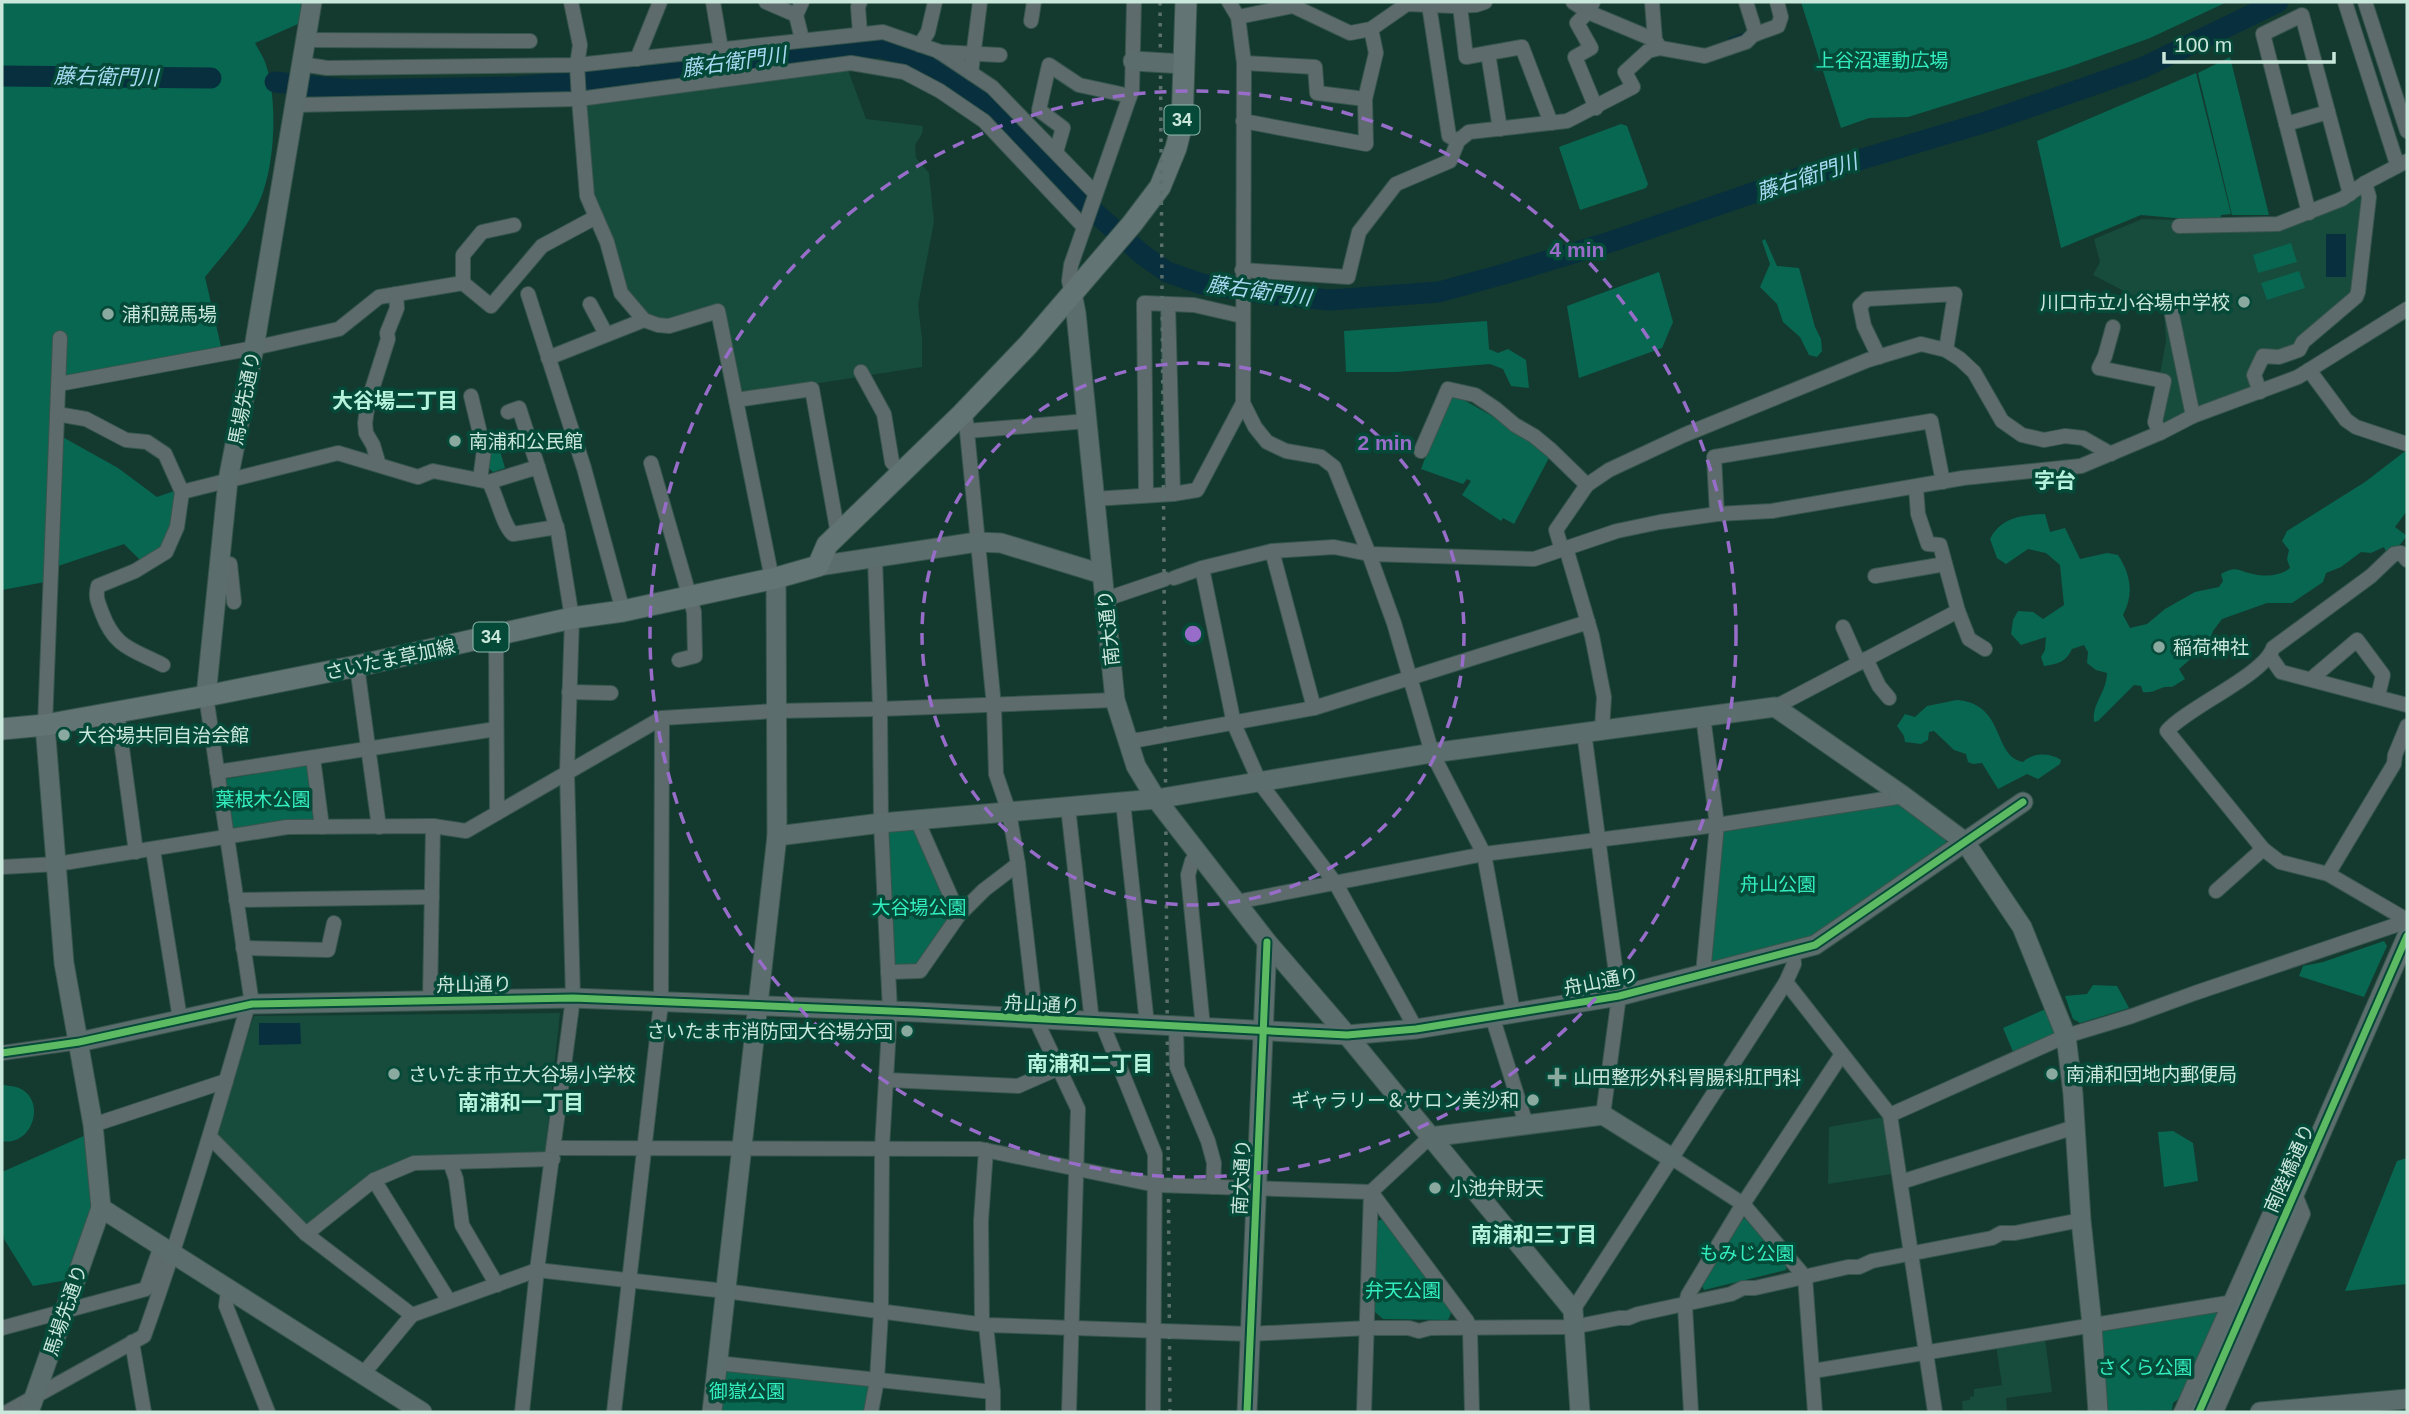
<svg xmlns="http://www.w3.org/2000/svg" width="2409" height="1414" font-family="Helvetica,'Noto Sans JP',sans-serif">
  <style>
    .built { fill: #174b3c }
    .green { fill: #086751 }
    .water { fill: #082f3d }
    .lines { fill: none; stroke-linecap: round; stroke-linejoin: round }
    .stream { stroke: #082f3d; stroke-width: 3.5 }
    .river { stroke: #082f3d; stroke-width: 21 }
    .street-casing { stroke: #38564d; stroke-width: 16 }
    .secondary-casing { stroke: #38564d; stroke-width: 21 }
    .primary-casing { stroke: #38564d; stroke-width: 23 }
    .street { stroke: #5d6b6c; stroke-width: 14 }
    .secondary { stroke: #5b6d6c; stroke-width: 19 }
    .primary { stroke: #627474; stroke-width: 21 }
    .rail { stroke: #5b706c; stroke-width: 3.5; stroke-dasharray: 3.5 7; stroke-linecap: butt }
    .cycleway-casing { stroke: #054938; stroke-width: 11 }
    .cycleway { stroke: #5cba63; stroke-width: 7 }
    .ring { fill: none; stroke: #976dc9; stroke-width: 3.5; stroke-dasharray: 12 9 }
    .poi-dot { fill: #8aaaa0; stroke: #054938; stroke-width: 2.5 }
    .labels { text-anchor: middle; stroke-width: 7; stroke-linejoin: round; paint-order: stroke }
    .shield { fill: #054938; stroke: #8fb8ab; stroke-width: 2 }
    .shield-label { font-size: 18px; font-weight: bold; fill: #cae7dc }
    .park-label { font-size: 19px; fill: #34edbe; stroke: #054938 }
    .poi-label { font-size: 19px; fill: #cae7dc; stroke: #054938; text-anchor: start }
    .street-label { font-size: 19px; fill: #cae7dc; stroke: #054938 }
    .water-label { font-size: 21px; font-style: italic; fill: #a8daf3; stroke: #054938 }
    .neighbourhood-label { font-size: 21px; font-weight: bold; fill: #b6f3dd; stroke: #054938 }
    .centre { fill: #976dc9; stroke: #054938; stroke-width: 3.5 }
    .ring-label { font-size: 21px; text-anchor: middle; font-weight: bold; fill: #976dc9; stroke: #054938; stroke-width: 7; stroke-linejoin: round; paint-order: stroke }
  </style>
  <rect width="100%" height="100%" fill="#143a30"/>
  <!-- built -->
  <g class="built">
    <path d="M848,70l18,49 57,7 -1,8 -7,11 1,13 13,15 5,49 -16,83 4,34v28l-179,28 -5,-3 -17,-85 -52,14 -20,-5 -19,-16 -40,-106 -4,-93z"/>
    <path d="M2362,193l-7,95 -60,59 -36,6 -6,32 -3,3 -84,36 -3,-1 -3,-49 6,-33 -2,-29 -71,-37 7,-13 -6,-23 48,-20 34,1v10l94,-2 29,-4 52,-22z"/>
    <path d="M560,1013l-15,140 -135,7 -102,67 -90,-90 -2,-5 38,-116z"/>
    <path d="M1884,1117l8,57 -64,10 1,-57z"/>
    <path d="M2045,1339l7,53 -46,6 1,14h-44l-1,-11 8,-1v-3l4,-1v-7l28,-4 -6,-40z"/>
  </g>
  <!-- green -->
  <g class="green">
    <path d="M2,2h300l-4,22 -43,19c4,8 10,16 12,25 10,34 8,90 -4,124 -11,32 -37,59 -58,85l17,74 -159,29 -13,50 68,38 39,29 20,-7 -4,30 -10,27 -21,15 -18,-18 -78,26 -1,12 -43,8z"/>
    <path d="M1801,2h426l-77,36 -81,29 -161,50 -39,1 -28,10z"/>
    <path d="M2230,57l39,158h-37l-34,-142z"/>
    <path d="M2196,73l35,141 -10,1 -1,7 -79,-7 -80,33 -24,-107z"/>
    <path d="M1621,124l6,2 21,58 -2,4 -66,22 -21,-63z"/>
    <path d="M1765,239l12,27 22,2 16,59 6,12 1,12 -5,6 -8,-2 -9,-18 -17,-15 -6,-18 -17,-17 10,-23 -8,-23z"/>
    <path d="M2291,243l6,19 -39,11 -5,-18z"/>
    <path d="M2299,271l6,17 -38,12 -6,-17z"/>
    <path d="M1659,272l14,50 -11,26 -83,30 -12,-72z"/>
    <path d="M1487,321l2,28 9,4 10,-4 18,11 3,28 -18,-2 -8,-17 -13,-5 -94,8h-50l-2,-41z"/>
    <path d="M1450,392l49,28 52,34 -37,70 -11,-6 -2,3 -39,-26 9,-14 -4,-2 -4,5 -42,-15z"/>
    <path d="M496,437l9,31 -12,4 -5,-5 -3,-27z"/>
    <path d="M2404,452h3v59l-12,16 12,9 -10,12 -10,6 -3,-7 -13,6 -10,-1 -20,15 -15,6 -3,9 -31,21h-25l-45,16 -9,12 -5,13 -29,25 6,10 -13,8c-12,-2 -16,7 -29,5l-2,-6 -7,-1 -36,36 -4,1c-2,-20 12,-27 13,-49l-11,-3 -9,-7 1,-11 -4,-7 -12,4c-6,13 -14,15 -28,17l-3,-9 4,-7 1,-13 -25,8 -10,-11 2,-14 5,-9 15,1 10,7 21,-14 -4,-40 -14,-12 -18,-4 -22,15 -9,-6 -7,-19c11,-22 32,-24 55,-25l5,18 15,-4 15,31 27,-6 11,2c13,20 16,39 5,60l7,13 17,-4 18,-15 30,-17 24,-5 4,-6 -2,-7c17,-9 16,-3 32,0 12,3 28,2 37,-6l-3,-9 2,-9 -7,-9 5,-10 78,-49z"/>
    <path d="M1957,700c49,4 35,56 66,62 11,-10 27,-9 38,-2l-1,4 -22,15 -11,-5 -29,15 -16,-26 -9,1 -5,-2 -2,-8 -12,-4 -20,-19 -5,1 -1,8 -7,4 -16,-2 -1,-6 -7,-10 8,-12 10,3 12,-11z"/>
    <path d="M306,765l3,1 7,54 -82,10 -4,-4 -6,-44 2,-3z"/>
    <path d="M1903,802l43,34v9l-140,95 -92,23 -6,-3 11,-125 6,-7z"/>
    <path d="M917,820l42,95 -39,56 -32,1 -7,-149z"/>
    <path d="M2384,941l3,5 -23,51 -65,-21 4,-10 20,-4z"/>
    <path d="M2093,985l24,1 12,22 -49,15 -7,-4 -8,-23 22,-2z"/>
    <path d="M2048,1008l9,23 -3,6 -40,17 -11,-26z"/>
    <path d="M4,1085c5,1 12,1 17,4 26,14 10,58 -19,52v-55z"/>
    <path d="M2173,1131l20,12 5,38 -34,6 -6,-55z"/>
    <path d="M86,1135l8,72 -26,73 -35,6 -29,-47 -2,-9v-58z"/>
    <path d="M2407,1158v126l-62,7 52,-130z"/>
    <path d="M1749,1218l38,44 -1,8 -82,20 -3,-6 39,-65z"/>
    <path d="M1384,1219l69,90 -5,11 -65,-1 -8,-7 1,-91z"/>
    <path d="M2218,1310l1,4 -35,81 -11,8 -1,7 -67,2 -8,-83z"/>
    <path d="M726,1366l142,17 4,5 -5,24h-145z"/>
  </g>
  <!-- water -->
  <g class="water">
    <rect x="2326" y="234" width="20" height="43"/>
    <path d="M259,1023h41l1,21 -42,1z"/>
  </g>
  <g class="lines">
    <!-- stream -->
    <path class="stream" d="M1729,40l16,-6"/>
    <!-- river -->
    <g class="river">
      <path d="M2,76l209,2"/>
      <path d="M275,82l75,8 166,-3 129,-12 137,-21 58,-6h43l52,19 48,34 91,93 69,61 24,17 35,12 64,10 64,6 109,-8 65,-18 109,-33 172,-59 201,-60 156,-54 136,-66"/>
    </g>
    <!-- street casing -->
    <g class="street-casing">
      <g id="street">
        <path d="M571,2l9,43 -3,20 2,34 8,97 20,46 14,51 23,27 14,5 11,1 49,-15 54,268"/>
        <path d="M713,2l8,47"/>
        <path d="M766,2l30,13"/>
        <path d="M860,2l-2,5 2,26"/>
        <path d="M1573,2l15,10 67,28"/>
        <path d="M1593,2l-5,10 -11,11 14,25 -16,9 21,51"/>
        <path d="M1746,2l10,32"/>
        <path d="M2345,2l52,162"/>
        <path d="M2365,2l42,129"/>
        <path d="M1429,5l20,131 9,5"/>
        <path d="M1460,6l6,51 56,-10 29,76"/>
        <path d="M1238,17l55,-11 57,27 21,-4 36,-25 46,2 23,-1 9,-3"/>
        <path d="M1031,21l3,-19"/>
        <path d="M802,39l-6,-24 6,-13"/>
        <path d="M305,40l225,1"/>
        <path d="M920,45l8,-13 7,-30"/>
        <path d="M1660,48l45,8 41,-14 7,-7 25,-9 3,-9 -4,-15"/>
        <path d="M939,52l61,3"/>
        <path d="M1488,53l12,76"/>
        <path d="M637,59l23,-57"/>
        <path d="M1244,63l71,4 2,26 48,6"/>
        <path d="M301,64l26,4 250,-3 306,-33 55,19 54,36 103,106"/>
        <path d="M971,73l9,-71"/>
        <path d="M294,105l285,-6 272,-36 53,9 36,19 44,30 99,105"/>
        <path d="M1243,121l123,23 -1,-45 11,-46 -5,-24"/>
        <path d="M2286,124l42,-12"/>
        <path d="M1056,152l7,-24 -24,-18 10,-45 30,20 51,11"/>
        <path d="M2309,213l-46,-179 39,-19 48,179"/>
        <path d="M514,225l-32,7 -19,23v28l28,23 51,-60 54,-29"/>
        <path d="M2179,226l99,-2 64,-25 23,-16 42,-22"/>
        <path d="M1242,270l106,7 11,-45 37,-48 54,-23 8,-20 11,-9 98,-11 66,-34 -8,-15 23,-21 12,-3 -5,-8 -3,-38"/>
        <path d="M1072,293l-3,-12 2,-16 61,-175 2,-88"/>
        <path d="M528,294l56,174 39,143"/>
        <path d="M590,304l16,30"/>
        <path d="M1168,304l5,190"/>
        <path d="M2170,305l23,111"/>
        <path d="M2113,327l-8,29 -6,12 65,13 -9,41 5,11"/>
        <path d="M1879,357l-15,-31 -4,-20 7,-7 88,-5 -9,56"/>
        <path d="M548,358l96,-38"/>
        <path d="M2309,370l37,50 10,7 51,17"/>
        <path d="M861,372l23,42 8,48 9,11"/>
        <path d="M59,384l195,-36 85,-19 40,-32 84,-14"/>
        <path d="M2260,392l-6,-17 9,-19 16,1 20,-7 4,-8 53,-45 2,-5 11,-95 -4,-14"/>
        <path d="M471,396l13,54 -4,30"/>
        <path d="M736,400l76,-11 26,145"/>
        <path d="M1243,403l12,24 12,15 19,9 35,6 13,10 35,87 25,69 38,130 52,101 29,158"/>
        <path d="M508,412l11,-4 19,59"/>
        <path d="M57,414l29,5 40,21 21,2 18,12 17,38 -5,35 -11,25 -31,19 -37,15c-3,11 0,16 4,27 13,35 30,36 61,52"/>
        <path d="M962,414l4,7 28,285 2,68 13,38 9,52 18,156 42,89 -9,303"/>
        <path d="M967,431l120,-10"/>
        <path d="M1421,451l27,-62 27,6 21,14 19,16 19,11 17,14 36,35"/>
        <path d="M651,463l43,149 1,44 -16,4"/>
        <path d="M379,465l-6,-20 -7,-12 -1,-10 3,-21 20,-63 -1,-6 10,-25 -1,-14"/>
        <path d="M489,482c8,14 14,44 24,52l44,-7"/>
        <path d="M1916,488l2,26 10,30 12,1 18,66 11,28 16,10"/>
        <path d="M182,492l156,-39 80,24 15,-6 56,11 49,-15 20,65 14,86 -5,154 6,226 -36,272 -15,142"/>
        <path d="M1146,494l-2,-191 50,2 48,11"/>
        <path d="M1093,499l80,-5 24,-4 46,-87 1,-340 -6,-46 -9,-15"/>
        <path d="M1717,514l-3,-57 217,-36 12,61"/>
        <path d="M1566,548l26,88 12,61 -2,32"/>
        <path d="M1562,550l-6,-20 31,-45 22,-15 75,-35 184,-75 53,-16 25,6 14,9 14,13 28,49 20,14 22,5 21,-4 18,2 28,16"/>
        <path d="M1272,551l42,157"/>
        <path d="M2407,560l-6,-7 -7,1 -23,22 -98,72c-9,27 -85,59 -106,83l96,118 17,13 48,12 79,46"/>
        <path d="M220,564h10l4,38"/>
        <path d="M1202,568l32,156 26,59 76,101 80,145"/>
        <path d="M1875,576l70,-12"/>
        <path d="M1174,578l28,-10 70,-17 62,-4 35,7 165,5 83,-28 43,-9 57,-8 55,-3 191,-33 118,-12 81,-34 31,-16 105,-39 109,-68"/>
        <path d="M1106,599l59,-20"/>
        <path d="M1843,627l16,36"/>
        <path d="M496,636l1,177"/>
        <path d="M2270,656l11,16 126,33"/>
        <path d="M1866,659l13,27 10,12"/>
        <path d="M357,666l22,161"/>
        <path d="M2311,679l46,-39 26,35 -5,21"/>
        <path d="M569,692l42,1"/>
        <path d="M206,696l46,308"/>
        <path d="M1775,707l183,-96"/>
        <path d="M117,711l19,141"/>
        <path d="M45,725l15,-387"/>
        <path d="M1584,732l35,264 -16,119"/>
        <path d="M1127,739l11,1 176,-32 274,-86"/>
        <path d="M313,758l9,69"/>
        <path d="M217,772l279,-43"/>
        <path d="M1123,802l24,222"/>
        <path d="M1068,807l24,215"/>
        <path d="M917,820l42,95"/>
        <path d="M153,850l27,169"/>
        <path d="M1198,853l-6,8 -4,14 15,152"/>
        <path d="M2,867l55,-3 230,-37 146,-1 33,5 196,-113 113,-7 105,-2 235,-9"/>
        <path d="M2328,874l66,-110 1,-9 12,-29"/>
        <path d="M2216,891l47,-42"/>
        <path d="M236,900l196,-3"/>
        <path d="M1236,902l248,-48 233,-29 187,-29"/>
        <path d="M243,948l85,2 6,-27"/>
        <path d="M888,972l32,-1 39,-56 25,-25 34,-26"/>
        <path d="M1703,974l14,-149 -14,-109"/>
        <path d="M1786,982l104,133 45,297"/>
        <path d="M430,1001l3,-175"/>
        <path d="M1492,1016l34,108"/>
        <path d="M1102,1023l53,131 -2,258"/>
        <path d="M1176,1027l1,40 31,74 6,22 -1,24"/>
        <path d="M2,1053l77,-11"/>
        <path d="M887,1080l131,6 41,-18"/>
        <path d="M1890,1115l176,-79 66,-20 63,-23 201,-68 11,-1"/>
        <path d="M93,1125l133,-44"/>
        <path d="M210,1137l96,97 106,81"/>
        <path d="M554,1148l426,1 176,36 215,7 59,-55"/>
        <path d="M986,1150l-5,71 1,100 4,4 7,67v20"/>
        <path d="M1672,1158l71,46 62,73 10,135"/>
        <path d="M450,1162l6,17 6,46 35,60"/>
        <path d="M374,1180l75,121"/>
        <path d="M1901,1182l174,-55"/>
        <path d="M1371,1192l96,129 3,8 2,83"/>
        <path d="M306,1234l68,-54 40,-17 139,-4"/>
        <path d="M228,1291l-2,15 42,106"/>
        <path d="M1573,1310l213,-328 8,-18 -1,-13"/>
        <path d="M2,1328l144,-39 15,-43"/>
        <path d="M132,1342l12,70"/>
        <path d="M717,1363l276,29"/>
        <path d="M1813,1371l415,-68"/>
        <path d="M363,1374l49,-59 125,-45 188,21 261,34 263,9 119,-6h41l10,3 11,-3 143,-1 46,-9h9l10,-4 93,-20 12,-6h12l93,-21h11l13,-6 120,-23 9,-5h14l66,-13"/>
        <path d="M7,1412l137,-76c39,-109 72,-219 104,-331"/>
        <path d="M614,1412l47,-409 1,-285"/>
        <path d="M871,1412l6,-32 4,-68 1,-164 8,-137 -9,-188 -1,-114 -5,-152"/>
        <path d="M1364,1412l7,-220"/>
        <path d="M1691,1412l-6,-106 3,-11 55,-91 99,-150"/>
        <path d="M2181,1412l94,-210 20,-8 8,20 -87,198"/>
      </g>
    </g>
    <!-- secondary casing -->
    <g class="secondary-casing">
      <g id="secondary">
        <path d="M1133,61l51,3"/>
        <path d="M1072,293l4,20 39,387 21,66 20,33 111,143 80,93 226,275 7,102"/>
        <path d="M818,566l159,-24 24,1 101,31"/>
        <path d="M206,696l22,-216 26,-132 58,-346"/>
        <path d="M45,725l19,238 29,162 8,83 321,204"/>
        <path d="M777,836l104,-13 275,-24 276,-46 343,-46 127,88 63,47 57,85 44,109 7,58 8,126 11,105 6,87"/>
        <path d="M79,1042l173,-38 321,-6 342,14 432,23 69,-6 203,-33 196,-51 208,-143"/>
        <path d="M1430,1137l173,-22 69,43"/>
        <path d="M29,1412l72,-204"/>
        <path d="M712,1412l65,-576 -1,-258"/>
        <path d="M1247,1412l20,-470"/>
        <path d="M2199,1412l208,-476"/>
        <path d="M2260,1412l147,-13"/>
      </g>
    </g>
    <!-- primary casing -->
    <g class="primary-casing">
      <path id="primary" d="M2,729l43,-4 161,-29 151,-30 215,-48 51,-7 153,-33 42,-12 9,-21 135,-131 66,-69 104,-121 28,-37 16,-39 6,-24 4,-122"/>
    </g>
    <!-- street -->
    <use href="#street" class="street"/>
    <!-- secondary -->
    <use href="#secondary" class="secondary"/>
    <!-- primary -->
    <use href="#primary" class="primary"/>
    <!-- rail -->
    <path class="rail" d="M1160,2l10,1410"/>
    <!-- cycleway casing -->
    <g class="cycleway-casing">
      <g id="cycleway">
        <path d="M2,1053l77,-11 173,-38 321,-6 342,14 432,23 69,-6 203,-33 196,-51 208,-143"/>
        <path d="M1247,1412l20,-470"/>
        <path d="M2199,1412l208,-476"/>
      </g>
    </g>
    <!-- cycleway -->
    <use href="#cycleway" class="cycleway"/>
  </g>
  <!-- distance rings -->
  <g class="ring">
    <circle cx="1193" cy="634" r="271"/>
    <circle cx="1193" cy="634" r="543"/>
  </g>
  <!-- markers -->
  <g class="poi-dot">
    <circle cx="2244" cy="302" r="7"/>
    <circle cx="108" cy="314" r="7"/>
    <circle cx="455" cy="441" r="7"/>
    <circle cx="2159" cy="647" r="7"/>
    <circle cx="64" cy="735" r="7"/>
    <circle cx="907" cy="1031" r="7"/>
    <circle cx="394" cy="1074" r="7"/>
    <circle cx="2052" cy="1074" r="7"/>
    <path d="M1553.5 1066.5h7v7h7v7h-7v7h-7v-7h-7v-7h7z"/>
    <circle cx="1533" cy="1100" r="7"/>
    <circle cx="1435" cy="1188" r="7"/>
  </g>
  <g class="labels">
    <!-- shield labels -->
    <g class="shield">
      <rect x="1164.5" y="105.5" width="35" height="29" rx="5"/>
      <rect x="473.5" y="622.5" width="35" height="29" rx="5"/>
    </g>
    <g class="shield-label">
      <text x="1182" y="126">34</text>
      <text x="491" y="643">34</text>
    </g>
    <!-- park labels -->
    <g class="park-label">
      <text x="1882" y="67">上谷沼運動広場</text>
      <text x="263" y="806">葉根木公園</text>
      <text x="1778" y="891">舟山公園</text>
      <text x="919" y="914">大谷場公園</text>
      <text x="1747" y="1260">もみじ公園</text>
      <text x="1403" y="1297">弁天公園</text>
      <text x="2145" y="1374">さくら公園</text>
      <text x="747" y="1398">御嶽公園</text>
    </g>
    <!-- poi labels -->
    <g class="poi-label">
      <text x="2230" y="309" text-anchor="end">川口市立小谷場中学校</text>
      <text x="122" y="321">浦和競馬場</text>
      <text x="469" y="448">南浦和公民館</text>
      <text x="2173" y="654">稲荷神社</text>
      <text x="78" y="742">大谷場共同自治会館</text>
      <text x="893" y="1038" text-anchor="end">さいたま市消防団大谷場分団</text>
      <text x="408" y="1081">さいたま市立大谷場小学校</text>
      <text x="2066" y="1081">南浦和団地内郵便局</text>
      <text x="1573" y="1084">山田整形外科胃腸科肛門科</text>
      <text x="1519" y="1107" text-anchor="end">ギャラリー＆サロン美沙和</text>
      <text x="1449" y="1195">小池弁財天</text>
    </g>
    <!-- street labels -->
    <g class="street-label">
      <text transform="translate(244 398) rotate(-79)" y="7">馬場先通り</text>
      <text transform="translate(1108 628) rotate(-96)" y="7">南大通り</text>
      <text transform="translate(390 659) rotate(-12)" y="7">さいたま草加線</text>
      <text transform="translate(1601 981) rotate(-11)" y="7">舟山通り</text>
      <text transform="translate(474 984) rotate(-1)" y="7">舟山通り</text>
      <text transform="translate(1042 1004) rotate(3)" y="7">舟山通り</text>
      <text transform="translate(2289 1168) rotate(-66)" y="7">南陸橋通り</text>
      <text transform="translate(1241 1177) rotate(-87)" y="7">南大通り</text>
      <text transform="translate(65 1310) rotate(-71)" y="7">馬場先通り</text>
    </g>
    <!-- water labels -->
    <g class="water-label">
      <text transform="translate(734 62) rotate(-8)" y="7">藤右衛門川</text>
      <text transform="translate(106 77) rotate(1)" y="7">藤右衛門川</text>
      <text transform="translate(1807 177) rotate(-18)" y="7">藤右衛門川</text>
      <text transform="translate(1259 291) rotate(8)" y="7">藤右衛門川</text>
    </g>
    <!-- neighbourhood labels -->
    <g class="neighbourhood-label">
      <text x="395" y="408">大谷場二丁目</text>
      <text x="2055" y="488">字台</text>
      <text x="1090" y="1071">南浦和二丁目</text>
      <text x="521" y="1110">南浦和一丁目</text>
      <text x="1534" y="1242">南浦和三丁目</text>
    </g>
  </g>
  <circle cx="1193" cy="634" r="10" class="centre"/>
  <g class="ring-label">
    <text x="1577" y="257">4 min</text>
    <text x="1385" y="450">2 min</text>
  </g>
  <!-- border -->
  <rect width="2409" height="1414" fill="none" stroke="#cae7dc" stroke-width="7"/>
  <!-- scale -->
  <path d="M2164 52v10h170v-10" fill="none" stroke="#cae7dc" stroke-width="3.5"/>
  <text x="2174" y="52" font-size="21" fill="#cae7dc" stroke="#054938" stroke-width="5" paint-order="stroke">100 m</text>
</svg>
